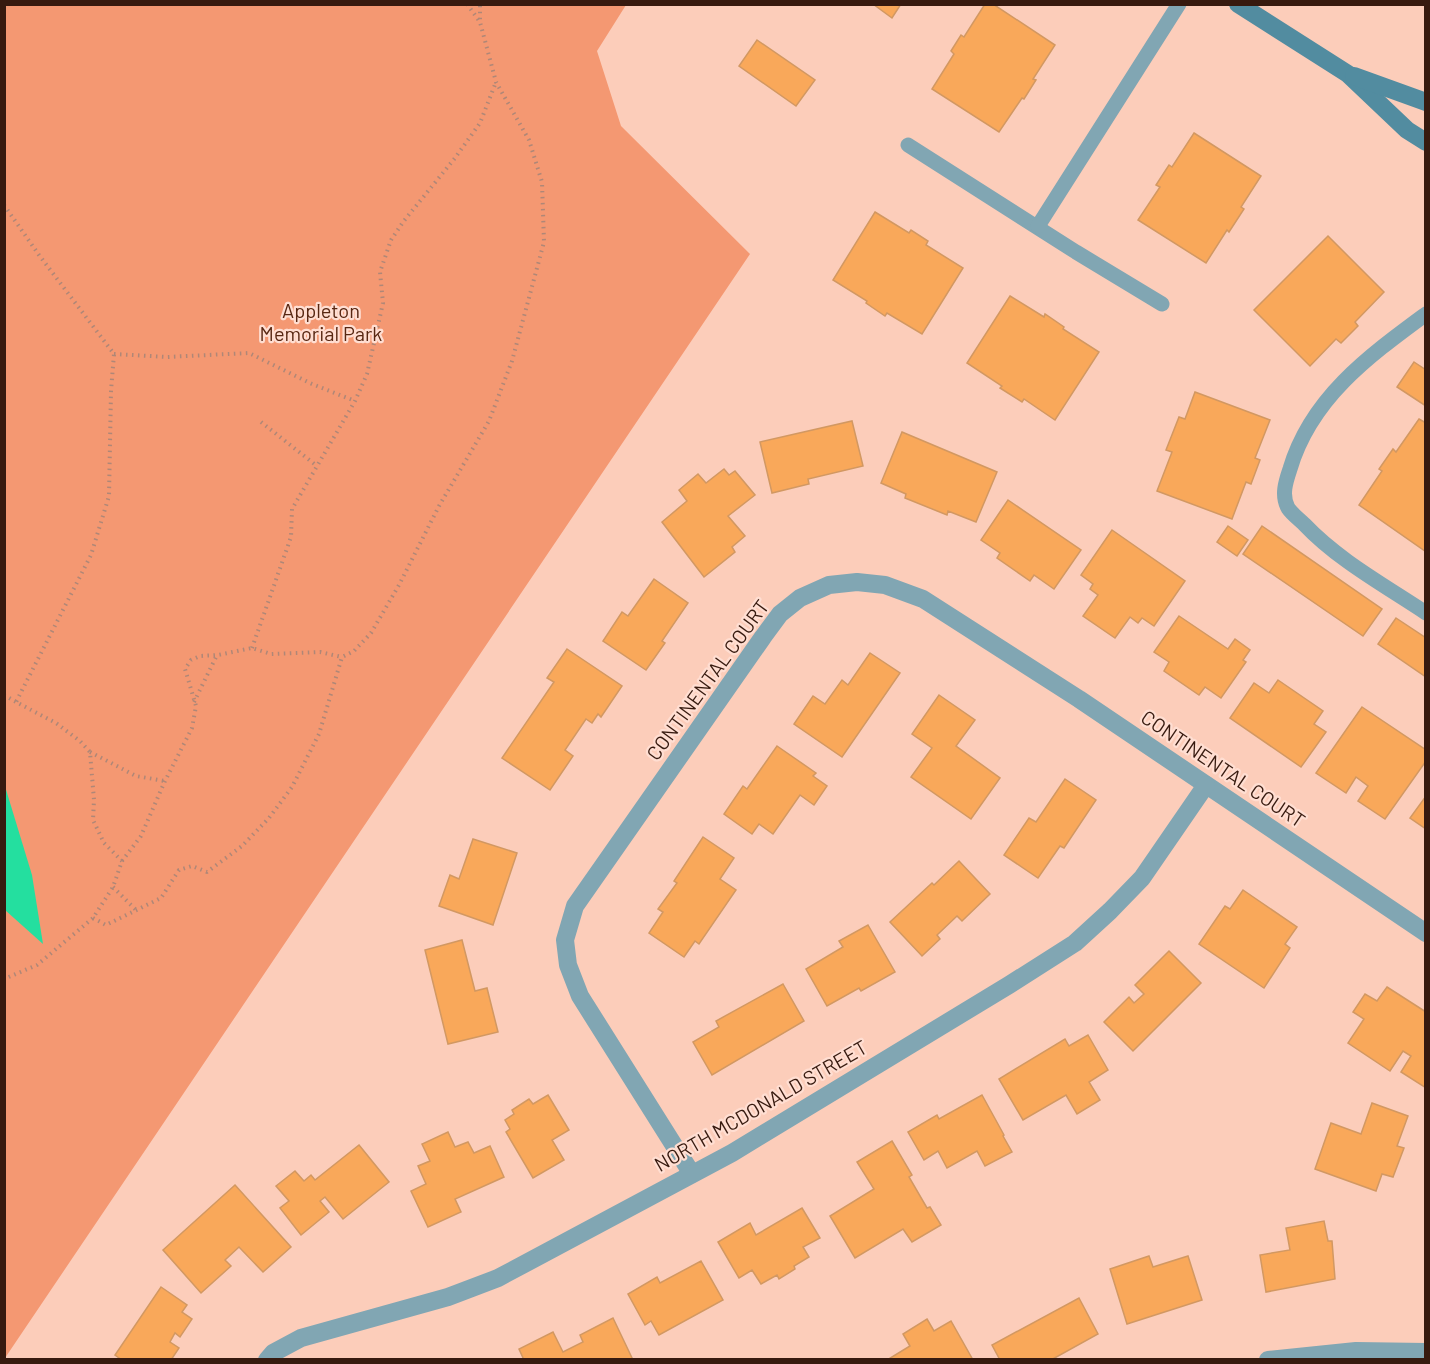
<svg xmlns="http://www.w3.org/2000/svg" width="1430" height="1364" font-family="Barlow,sans-serif">
  <style>
    .green { fill: #f49872 }
    .water { fill: #24df9f }
    .building { fill: #f9a85a; stroke: #d29862; stroke-width: 1.5 }
    .lines { fill: none; stroke-linecap: round; stroke-linejoin: round }
    .path { stroke: #af8777; stroke-width: 4; stroke-dasharray: 1.5 4.5; stroke-linecap: butt }
    .lane { stroke: #81a6b3; stroke-width: 15 }
    .street { stroke: #81a6b3; stroke-width: 18 }
    .secondary { stroke: #528ca0; stroke-width: 18 }
    .labels { text-anchor: middle; stroke-width: 4.5; stroke-linejoin: round; paint-order: stroke }
    .park-label { font-size: 20px; fill: #582712; stroke: #ffded2 }
    .street-label { font-size: 20px; fill: #371a0f; stroke: #ffded2 }
  </style>
  <rect width="100%" height="100%" fill="#fccdba"/>
  <!-- green -->
  <path class="green" d="M5,5h621l-29,46 24,75 129,128 -745,1104z"/>
  <!-- water -->
  <path class="water" d="M4,783l28,92 11,69 -38,-34z"/>
  <!-- building -->
  <g class="building">
    <path d="M873,4h28l-9,14z"/>
    <path d="M985,4h8l62,41 -22,34 3,1 -12,19 -2,-1 -23,34 -67,-43 22,-35 -3,-3 10,-16 3,2z"/>
    <path d="M757,40l58,40 -19,26 -57,-40z"/>
    <path d="M1194,133l67,43 -20,31 3,2 -15,23 -2,-2 -21,33 -68,-43 22,-33 -4,-2 13,-20 3,2z"/>
    <path d="M875,212l34,21 2,-3 17,11 -2,4 37,23 -41,66 -35,-21 -2,3 -19,-13 1,-2 -34,-21z"/>
    <path d="M1328,236l56,56 -29,30 3,4 -17,17 -5,-4 -26,27 -56,-56z"/>
    <path d="M1010,296l34,21 1,-3 19,13 -1,2 36,23 -44,68 -31,-21 -2,3 -22,-14 2,-2 -35,-23z"/>
    <path d="M1414,362l12,8v36l-29,-19z"/>
    <path d="M1195,392l75,28 -15,38 5,2 -9,24 -5,-2 -14,37 -75,-28 15,-39 -6,-2 13,-33 6,2z"/>
    <path d="M1419,419l7,4 -1,128 -66,-46 23,-34 -3,-2 14,-20 3,3z"/>
    <path d="M852,421l11,45 -55,13 1,5 -37,9 -12,-51z"/>
    <path d="M902,432l95,40 -21,50 -28,-11 -1,4 -42,-17 1,-4 -25,-11z"/>
    <path d="M724,469l5,6 6,-4 20,24 -27,21 17,20 -13,11 3,5 -31,25 -42,-55 25,-21 -8,-11 19,-16 8,9z"/>
    <path d="M1008,500l73,50 -27,39 -20,-14 -4,6 -33,-23 3,-5 -19,-13z"/>
    <path d="M1228,526l20,14 -11,16 -20,-14z"/>
    <path d="M1262,526l120,83 -19,27 -120,-82z"/>
    <path d="M1112,530l73,51 -31,45 -12,-8 -4,5 -8,-6 -15,21 -32,-22 15,-21 -8,-6 3,-5 -12,-9z"/>
    <path d="M654,579l34,24 -26,38 3,2 -19,27 -43,-29 19,-29 6,4z"/>
    <path d="M1179,616l49,33 7,-10 15,11 -7,10 3,2 -25,36 -16,-11 -6,8 -35,-24 5,-9 -15,-10z"/>
    <path d="M1396,618l30,20v39l-48,-33z"/>
    <path d="M567,649l55,37 -21,31 -3,-3 -6,9 -6,-4 -21,31 8,6 -23,34 -48,-32 52,-76 -7,-4z"/>
    <path d="M870,653l30,20 -58,84 -48,-33 19,-28 12,8 17,-24 6,5z"/>
    <path d="M1278,680l45,31 -9,13 12,8 -25,35 -71,-49 24,-35 15,10z"/>
    <path d="M939,695l36,25 -19,26 44,32 -29,41 -60,-42 21,-29 -20,-14z"/>
    <path d="M1362,707l64,43v11l-41,58 -27,-18 10,-15 -12,-9 -10,16 -30,-20z"/>
    <path d="M777,746l39,27 -3,3 14,10 -13,19 -14,-10 -27,39 -14,-10 -7,10 -28,-20 19,-28 4,3z"/>
    <path d="M1065,779l31,21 -32,48 -4,-2 -22,32 -34,-23 25,-37 7,4z"/>
    <path d="M1426,796v33l-16,-11z"/>
    <path d="M703,837l31,21 -14,21 16,11 -37,54 -4,-3 -11,16 -35,-24 14,-21 -5,-3 19,-26 -3,-2z"/>
    <path d="M473,839l44,14 -24,72 -54,-19 11,-31 9,4z"/>
    <path d="M959,861l31,33 -28,27 -5,-5 -20,19 3,4 -18,17 -32,-34 42,-39 2,2z"/>
    <path d="M1243,890l54,37 -12,17 5,4 -26,40 -65,-44 26,-38 5,3z"/>
    <path d="M868,925l27,47 -34,19 -2,-3 -32,18 -21,-37 37,-22 -4,-6z"/>
    <path d="M462,940l13,51 12,-3 11,44 -50,12 -23,-94z"/>
    <path d="M1169,951l32,32 -68,68 -29,-29 25,-25 5,6 10,-9 -9,-9z"/>
    <path d="M783,984l21,37 -92,54 -19,-33 26,-15 -3,-6z"/>
    <path d="M1387,987l39,25v76l-25,-16 10,-16 -8,-5 -13,20 -42,-28 16,-24 -11,-7 12,-18 12,7z"/>
    <path d="M1088,1035l20,35 -19,12 11,18 -23,14 -11,-19 -43,25 -24,-41 66,-40 4,7z"/>
    <path d="M548,1095l21,35 -17,10 12,20 -31,18 -27,-46 4,-3 -5,-9 9,-6 -2,-4 17,-11 4,5z"/>
    <path d="M982,1095l22,40 -1,1 9,16 -27,14 -8,-15 -30,17 -9,-17 -14,9 -16,-28 29,-17 2,4z"/>
    <path d="M1372,1103l36,13 -11,30 7,2 -11,29 -11,-3 -6,17 -61,-22 16,-46 30,11z"/>
    <path d="M448,1132l7,15 13,-5 6,11 16,-7 14,31 -49,22 6,13 -33,15 -17,-36 15,-7 -8,-18 12,-5 -8,-17z"/>
    <path d="M892,1141l20,34 -3,2 18,31 3,-1 11,18 -29,17 -9,-13 -48,29 -25,-42 44,-27 -17,-27z"/>
    <path d="M359,1145l30,37 -46,37 -18,-22 -5,4 9,11 -28,23 -21,-27 9,-7 -13,-15 19,-15 9,10 7,-6 4,5z"/>
    <path d="M235,1185l56,62 -28,25 -24,-25 -14,13 6,6 -30,27 -38,-43z"/>
    <path d="M802,1208l18,30 -17,9 6,10 -15,9 1,3 -16,10 -2,-4 -16,9 -9,-14 -13,8 -21,-36 32,-19 6,12z"/>
    <path d="M1324,1221l4,20h4l3,38 -69,13 -6,-37 30,-5 -4,-22z"/>
    <path d="M1149,1256l4,11 35,-11 14,44 -75,24 -17,-55z"/>
    <path d="M701,1261l22,39 -64,35 -8,-14 -6,4 -17,-31 29,-17 3,6z"/>
    <path d="M161,1287l26,18 -5,7 10,7 -12,18 -5,-4 -5,9 9,6 -8,12h-49l-7,-5z"/>
    <path d="M1079,1298l19,36 -47,26h-51l-8,-15z"/>
    <path d="M613,1318l20,42h-109l-5,-11 34,-17 10,20 20,-10 -3,-7z"/>
    <path d="M927,1319l7,12 17,-10 22,39h-86l23,-14 -7,-12z"/>
  </g>
  <g class="lines">
    <!-- path -->
    <g class="path">
      <path d="M467,4l13,18"/>
      <path d="M4,205l35,50 75,99 -3,37 -2,105 -18,59 -75,147 40,21 24,18 10,11 4,48 -1,20 11,23 18,18 -9,26 -20,31 -56,47 -33,14"/>
      <path d="M114,354l53,3 82,-4 63,31 43,17"/>
      <path d="M261,422l56,44"/>
      <path d="M252,648l39,-111 1,-28 63,-108 12,-27 16,-71 -3,-31 11,-32 12,-18 52,-64 25,-35 16,-41"/>
      <path d="M4,695l12,7"/>
      <path d="M194,702l23,-47"/>
      <path d="M90,752l46,24 29,5"/>
      <path d="M122,861l19,-25 24,-55 27,-53 4,-22 -11,-37 6,-9 9,-4 18,-1 34,-7 19,6 49,-2 22,5"/>
      <path d="M113,887l23,23"/>
      <path d="M93,918l13,7 55,-27 18,-28 13,-4 15,6 35,-26 27,-28 23,-31 27,-53 23,-77 12,-6 17,-18 28,-48 40,-79 50,-85 23,-60 32,-119 -2,-60 -13,-42 -33,-58 -16,-60v-18"/>
    </g>
    <!-- lane -->
    <g class="lane">
      <path d="M908,145l168,107 86,52"/>
      <path d="M1038,226l141,-222"/>
      <path d="M1426,314c-57,42 -115,84 -136,155 -4,12 -9,26 -2,39 4,6 11,11 16,16 34,36 80,61 122,89"/>
    </g>
    <!-- street -->
    <g class="street">
      <path d="M692,1174l-112,-178 -12,-31 -3,-25 10,-34 188,-269 17,-23 20,-16 29,-13 28,-3 28,3 38,14 156,100 347,234"/>
      <path d="M267,1360l6,-7 28,-15 147,-41 50,-19 234,-125 277,-168 66,-42 35,-32 32,-33 64,-93"/>
      <path d="M1268,1360l88,-9 70,1"/>
    </g>
    <!-- secondary -->
    <g class="secondary">
      <path d="M1238,4l110,70 59,56 19,12"/>
      <path d="M1354,76l72,26"/>
    </g>
  </g>
  <g class="labels">
    <!-- park labels -->
    <g class="park-label">
      <text x="321" y="318">Appleton<tspan x="321" dy="23">Memorial Park</tspan></text>
    </g>
    <!-- street labels -->
    <g class="street-label">
      <text transform="translate(708 680) rotate(-54)" y="7">CONTINENTAL COURT</text>
      <text transform="translate(1223 769) rotate(34)" y="7">CONTINENTAL COURT</text>
      <text transform="translate(761 1106) rotate(-30)" y="7">NORTH MCDONALD STREET</text>
    </g>
  </g>
  <!-- border -->
  <rect width="1430" height="1364" fill="none" stroke="#371a0f" stroke-width="12"/>
</svg>
